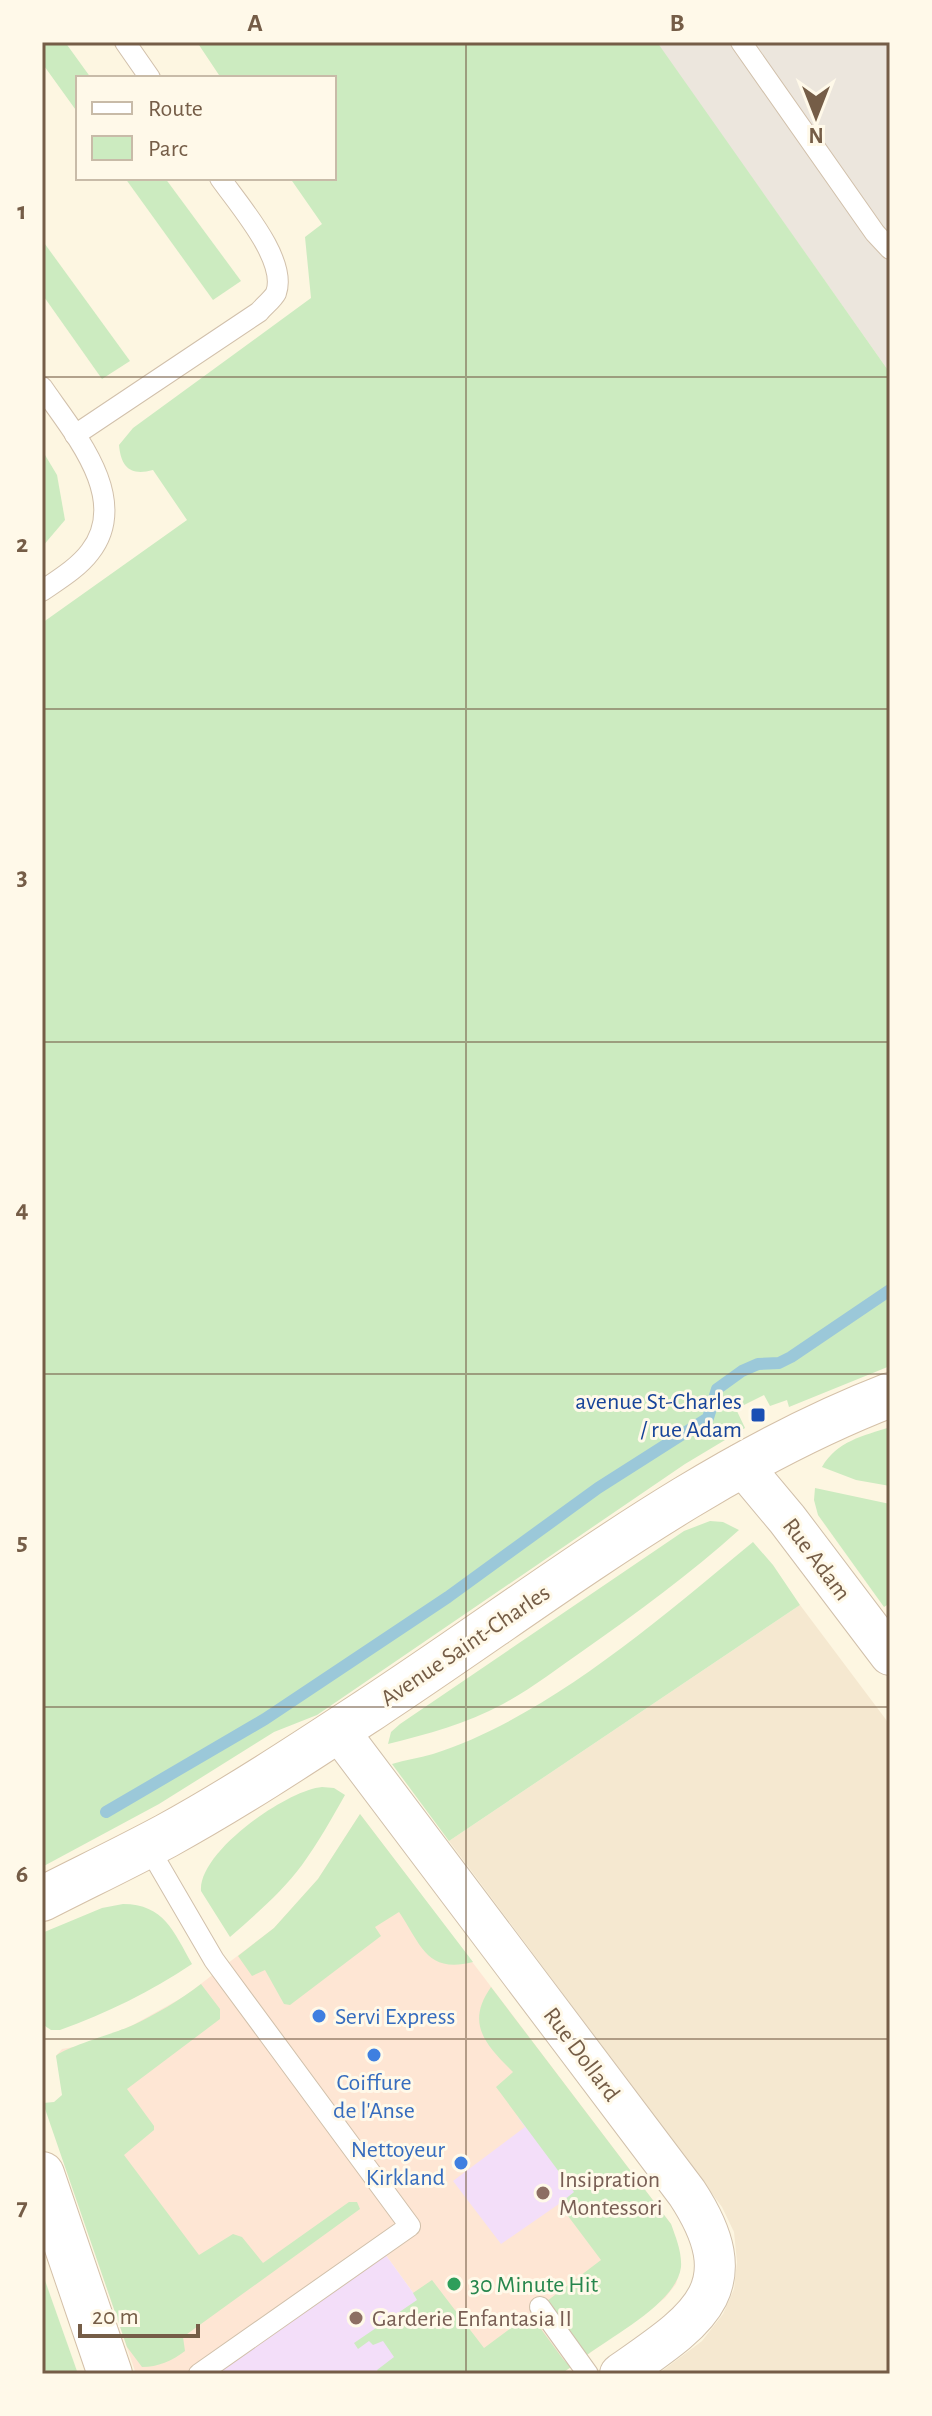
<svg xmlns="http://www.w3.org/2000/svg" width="932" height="2416" font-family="'Alegreya Sans',sans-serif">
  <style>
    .residential { fill: #f5e8d0 }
    .commercial { fill: #fee6d4 }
    .industrial { fill: #ece6dd }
    .education { fill: #f3def9 }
    .green { fill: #ccebc0 }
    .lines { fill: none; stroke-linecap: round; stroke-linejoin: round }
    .stream { stroke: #9bc8d9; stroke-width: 12 }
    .lane-casing { stroke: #d1c0ab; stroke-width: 22 }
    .street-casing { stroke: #d1c0ab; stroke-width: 42 }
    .secondary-casing { stroke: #d4c0a8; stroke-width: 46 }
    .lane { stroke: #fff; stroke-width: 20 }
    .street { stroke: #fff; stroke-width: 40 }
    .secondary { stroke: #fff; stroke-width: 44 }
    .grid { fill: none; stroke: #755d47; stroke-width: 2; stroke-opacity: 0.55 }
    .transit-dot { fill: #1a4fb4; stroke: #fff9e9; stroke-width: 3 }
    .shop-dot { fill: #3f7fe0; stroke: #fff9e9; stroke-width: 3 }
    .education-dot { fill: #8d6e63; stroke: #fff9e9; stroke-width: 3 }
    .leisure-dot { fill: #2e9e5b; stroke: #fff9e9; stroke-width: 3 }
    .labels { text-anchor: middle; stroke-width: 6; stroke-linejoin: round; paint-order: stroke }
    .transit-label { font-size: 24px; fill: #164399; stroke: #fff9e9; text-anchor: end }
    .street-label { font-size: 24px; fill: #755d47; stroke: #fff9e9 }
    .shop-label { font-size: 24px; fill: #366cbe; stroke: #fff9e9; text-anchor: start }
    .education-label { font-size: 24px; fill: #785e54; stroke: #fff9e9; text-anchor: start }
    .leisure-label { font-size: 24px; fill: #27864d; stroke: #fff9e9; text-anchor: start }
    .neatline { fill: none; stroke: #755d47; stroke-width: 3 }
    .grid-label { font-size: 26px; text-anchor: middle; font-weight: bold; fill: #755d47 }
  </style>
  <rect width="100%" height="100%" fill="#fdf6e1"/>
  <!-- residential -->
  <path class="residential" d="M800,1605l90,120v649h-232l44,-33 21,-27 11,-25 3,-27 -3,-30 -12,-25 -273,-366z"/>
  <!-- commercial -->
  <path class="commercial" d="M360,1814l311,410 8,25 2,17 -5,18 -11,14 -104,76h-89l-92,-127 -181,127h-63l-84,-248 19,-21 -15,-49 6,-7 23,-4 48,-20 52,-29 89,-68 44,-49z"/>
  <!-- industrial -->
  <path class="industrial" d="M656,42h234v331z"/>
  <!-- education -->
  <g class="education">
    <path d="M517,2116l140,125 -88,-44 -68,47 -48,-63 72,-54z"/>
    <path d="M380,2247l92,127h-273z"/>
  </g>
  <!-- green -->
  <g class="green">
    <path d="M42,42h23l26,36h-13v35l-36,-50z"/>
    <path d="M197,42h460l233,331v993l-101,41 -2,-7 -17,6 -6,-11 -28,14 9,19 -60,36 -368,251 -43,17 -115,72 -117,63v-1244l145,-103 -34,-50c-22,6 -32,-2 -34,-25l14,-17 178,-130 -6,-61 17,-13 -32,-46h44v-100h-113z"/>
    <path d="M125,178h40l76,103 -28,19z"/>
    <path d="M42,240l88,121 -28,18 -60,-85z"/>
    <path d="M42,450l15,25 8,45 -23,27z"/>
    <path d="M890,1427v59l-34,-6 -34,-13c15,-26 41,-31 68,-40z"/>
    <path d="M815,1488l75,16v99l-6,4 -66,-92 -4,-15z"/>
    <path d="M710,1521l13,1 16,8c-49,44 -101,82 -155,120 -26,18 -53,39 -81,54 -37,20 -75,30 -115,40l3,-12 9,-8 284,-193z"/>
    <path d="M753,1542l20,23 27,40 -351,236 -57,-77c13,-4 27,-6 41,-10 115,-37 228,-136 320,-212z"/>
    <path d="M322,1787l12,1 11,7c-13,23 -27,48 -43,70 -20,27 -47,50 -72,72l-29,-46c-3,-39 86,-101 121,-104z"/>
    <path d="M360,1814l113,148c-47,12 -52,-18 -74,-50l-24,15 6,9 -91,69 -6,-1 -19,-34 -13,6 -14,-20 36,-28 44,-49z"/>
    <path d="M123,1904c41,0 51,28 69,60 -42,28 -85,49 -132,66h-9l-9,-6v-91l60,-25z"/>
    <path d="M201,1984l19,25v10l-93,70 27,37v4l-30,25 75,100 34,-21 9,3 21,26 86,-61h8l3,7 -177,128 2,14c-13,10 -27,16 -43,16l-15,-20 -84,-244 11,-1 8,-7 -6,-39c7,-8 59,-23 75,-30 24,-11 49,-26 70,-42z"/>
    <path d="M491,1987l180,237c5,14 11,28 10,43 -4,35 -67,68 -94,88l-40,-54 54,-41 -42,-56 15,-12 -78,-105 17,-15c-27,-27 -48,-48 -22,-85z"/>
    <path d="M42,2272l36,102h-31l-5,-12z"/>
    <path d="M432,2280l52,68 46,-34 33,45 8,8 -10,7h-181l-3,-4 17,-13 -11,-16 -10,4 -4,-4 -11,8 -4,-6 63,-43 -4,-7z"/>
  </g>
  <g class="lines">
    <!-- stream -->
    <path class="stream" d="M106,1812l159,-93 183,-122 150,-109 110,-70 9,-29 25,-18 16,-7 21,-1 12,-6 99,-67"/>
    <!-- lane casing -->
    <g class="lane-casing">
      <g id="lane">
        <path d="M125,42l25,36"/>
        <path d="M741,42l134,191 15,16"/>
        <path d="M42,387c30,44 90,111 48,165 -12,16 -32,28 -48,39"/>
        <path d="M75,435l184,-123c5,-6 14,-13 17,-19 12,-33 -38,-89 -56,-115"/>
        <path d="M147,1845l67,115 196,266 -211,148"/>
        <path d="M540,2307l48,67"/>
      </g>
    </g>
    <!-- street casing -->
    <g class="street-casing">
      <g id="street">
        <path d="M741,1464l46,55 103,136"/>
        <path d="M338,1730l349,463c63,96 10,127 -67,181"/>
      </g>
    </g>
    <!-- secondary casing -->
    <g class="secondary-casing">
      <g id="secondary">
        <path d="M42,1899c41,-21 83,-41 124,-63 71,-39 139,-84 206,-128 169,-111 329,-240 518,-313"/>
        <path d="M42,2174l68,200"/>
      </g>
    </g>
    <!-- lane -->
    <use href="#lane" class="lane"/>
    <!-- street -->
    <use href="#street" class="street"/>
    <!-- secondary -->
    <use href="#secondary" class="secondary"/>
  </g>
  <!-- grid -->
  <path class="grid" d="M466,42v2332M42,377h848M42,709h848M42,1042h848M42,1374h848M42,1707h848M42,2039h848"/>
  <!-- markers -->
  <rect class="transit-dot" x="750" y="1407" width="16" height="16" rx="4"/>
  <g class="shop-dot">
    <circle cx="319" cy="2016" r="8"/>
    <circle cx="374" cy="2055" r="8"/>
    <circle cx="461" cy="2163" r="8"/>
  </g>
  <g class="education-dot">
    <circle cx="543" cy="2193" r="8"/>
    <circle cx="356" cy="2318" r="8"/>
  </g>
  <circle class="leisure-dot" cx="454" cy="2284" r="8"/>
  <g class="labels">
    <!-- transit labels -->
    <g class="transit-label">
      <text x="742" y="1409">avenue St-Charles<tspan x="742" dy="28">/ rue Adam</tspan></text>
    </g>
    <!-- street labels -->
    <g class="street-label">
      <text transform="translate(817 1559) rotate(53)" y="8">Rue Adam</text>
      <text transform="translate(465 1645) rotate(-34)" y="8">Avenue Saint-Charles</text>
      <text transform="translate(582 2054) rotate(53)" y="8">Rue Dollard</text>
    </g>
    <!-- shop labels -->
    <g class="shop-label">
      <text x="335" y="2024">Servi Express</text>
      <text x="374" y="2090" text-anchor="middle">Coiffure<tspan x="374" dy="28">de l'Anse</tspan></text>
      <text x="445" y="2157" text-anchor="end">Nettoyeur<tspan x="445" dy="28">Kirkland</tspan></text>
    </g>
    <!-- education labels -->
    <g class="education-label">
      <text x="559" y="2187">Insipration<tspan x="559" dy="28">Montessori</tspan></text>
      <text x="372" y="2326">Garderie Enfantasia II</text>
    </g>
    <!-- leisure labels -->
    <g class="leisure-label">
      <text x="470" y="2292">30 Minute Hit</text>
    </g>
  </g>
  <!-- border -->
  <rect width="932" height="2416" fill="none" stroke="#fff9e9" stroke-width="88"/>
  <!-- legend -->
  <rect x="76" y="76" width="260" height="104" fill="#fff9e9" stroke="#c8bba8" stroke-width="2"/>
  <rect x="92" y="102" width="40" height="12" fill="#ffffff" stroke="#c8bba8" stroke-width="2"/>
  <text x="148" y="116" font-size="24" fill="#755d47">Route</text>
  <rect x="92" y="136" width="40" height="24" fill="#ccebc0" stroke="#c8bba8" stroke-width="2"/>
  <text x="148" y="156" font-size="24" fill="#755d47">Parc</text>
  <!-- north arrow -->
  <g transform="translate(816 116) rotate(180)" stroke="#fff9e9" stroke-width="6" paint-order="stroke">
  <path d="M0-6L14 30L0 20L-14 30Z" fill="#755d47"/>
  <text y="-12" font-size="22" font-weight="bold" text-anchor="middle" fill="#755d47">N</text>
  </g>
  <!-- scale -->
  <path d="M80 2324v12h118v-12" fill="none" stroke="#755d47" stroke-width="4"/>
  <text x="92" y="2324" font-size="24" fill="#755d47" stroke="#fff9e9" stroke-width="6" paint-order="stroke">20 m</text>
  <rect x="44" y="44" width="844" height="2328" class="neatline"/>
  <g class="grid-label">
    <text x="255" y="31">A</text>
    <text x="677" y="31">B</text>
    <text x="22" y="219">1</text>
    <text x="22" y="552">2</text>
    <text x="22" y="885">3</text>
    <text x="22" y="1217">4</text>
    <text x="22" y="1550">5</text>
    <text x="22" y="1882">6</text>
    <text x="22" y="2215">7</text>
  </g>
</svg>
